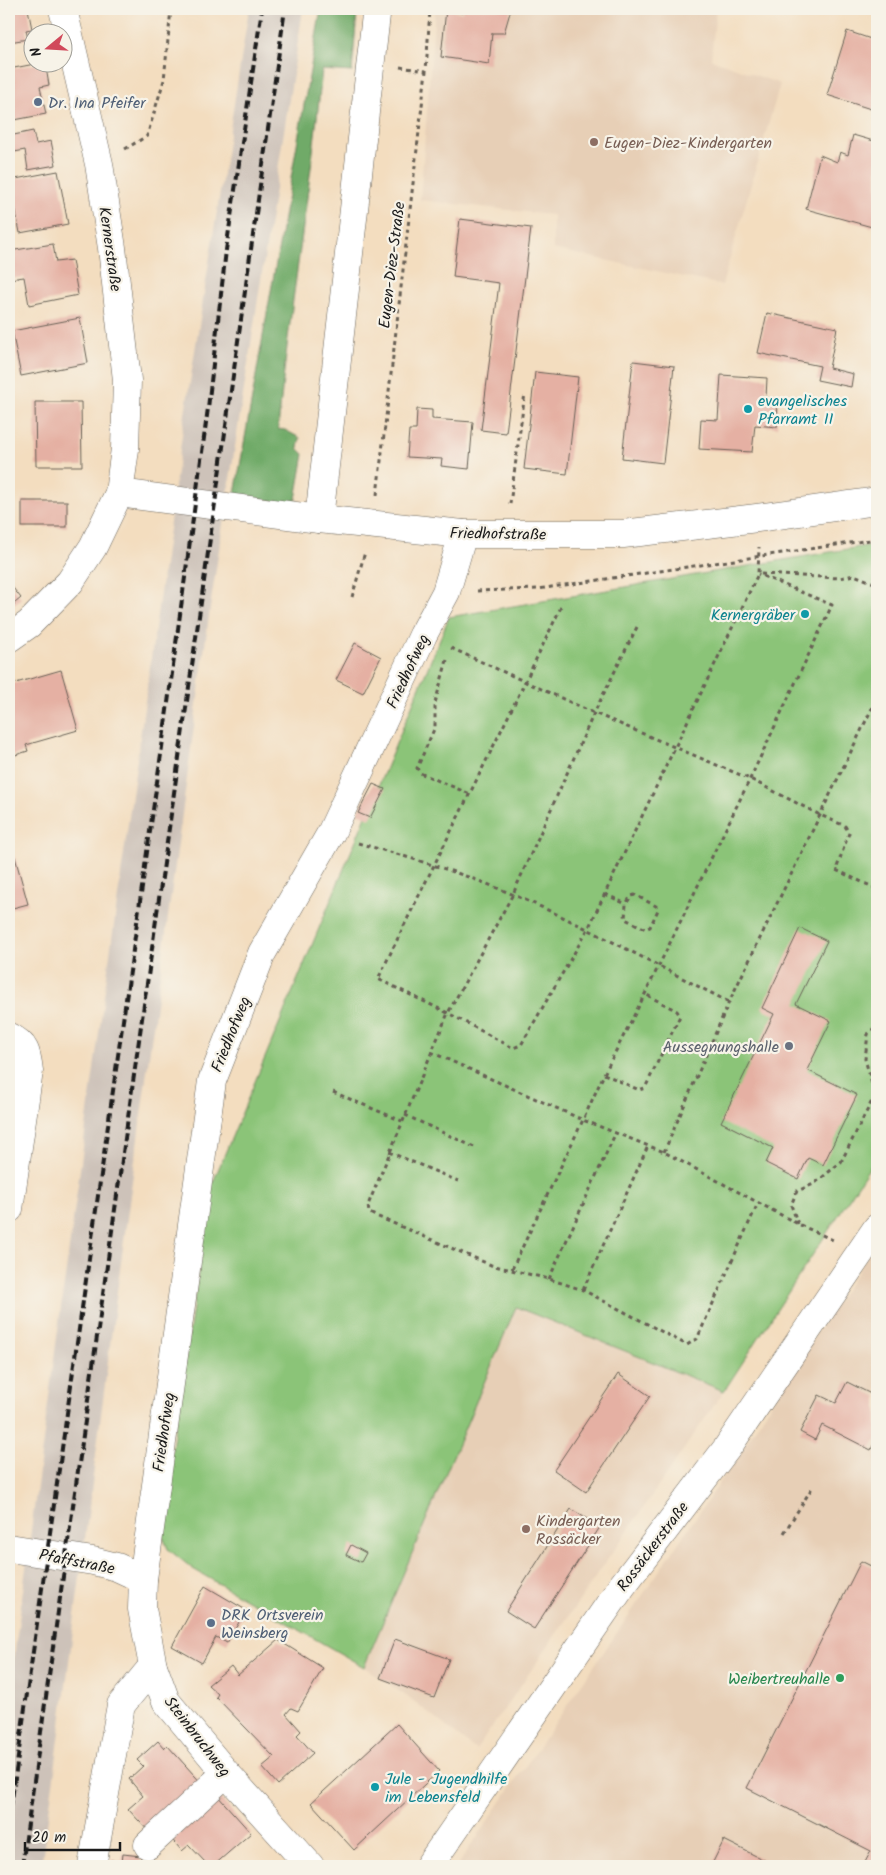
<svg xmlns="http://www.w3.org/2000/svg" width="886" height="1875" font-family="Kalam,sans-serif">
  <style>
    .built { fill: #e7cfb6 }
    .industrial { fill: #cdc2b9 }
    .green { fill: #8bc478; stroke: #54704a }
    .forest { fill: #70aa68; stroke: #466342 }
    .building { fill: #e5b0a3 }
    .lines { fill: none; stroke-linecap: round; stroke-linejoin: round }
    .minor-casing { stroke: #676055; stroke-width: 29 }
    .path { stroke: #676055; stroke-width: 3; stroke-dasharray: 4 4; stroke-linecap: butt }
    .minor { stroke: #fff; stroke-width: 28 }
    .rail { stroke: #1c1c1c; stroke-width: 4; stroke-dasharray: 8 4; stroke-linecap: butt }
    .service-dot { fill: #5c6f8a; stroke: #f7f3e8; stroke-width: 2 }
    .education-dot { fill: #8d6e63; stroke: #f7f3e8; stroke-width: 2 }
    .culture-dot { fill: #0f9aa8; stroke: #f7f3e8; stroke-width: 2 }
    .worship-dot { fill: #6b7280; stroke: #f7f3e8; stroke-width: 2 }
    .leisure-dot { fill: #2e9e5b; stroke: #f7f3e8; stroke-width: 2 }
    .labels { text-anchor: middle; stroke-width: 4.5; stroke-linejoin: round; paint-order: stroke }
    .service-label { font-size: 16px; fill: #4e5e75; stroke: #f7f3e8; text-anchor: start }
    .education-label { font-size: 16px; fill: #785e54; stroke: #f7f3e8; text-anchor: start }
    .street-label { font-size: 16px; fill: #1c1c1c; stroke: #f7f3e8 }
    .culture-label { font-size: 16px; fill: #0d838f; stroke: #f7f3e8; text-anchor: start }
    .worship-label { font-size: 16px; fill: #5b616d; stroke: #f7f3e8; text-anchor: end }
    .leisure-label { font-size: 16px; fill: #27864d; stroke: #f7f3e8; text-anchor: end }
  </style>
  <rect width="100%" height="100%" fill="#f7f3e8"/>
  <filter id="ink" filterUnits="userSpaceOnUse"><feTurbulence type="fractalNoise" baseFrequency=".02" numOctaves="2"/><feDisplacementMap in="SourceGraphic" scale="10" xChannelSelector="R" yChannelSelector="G"/><feConvolveMatrix kernelMatrix="1 2 1 2 8 2 1 2 1" color-interpolation-filters="sRGB"/></filter>
  <filter id="wash" filterUnits="userSpaceOnUse"><feTurbulence type="fractalNoise" baseFrequency=".0096" numOctaves="4" result="noise"/><feDisplacementMap in="SourceGraphic" scale="20" xChannelSelector="R" yChannelSelector="G"/><feGaussianBlur stdDeviation="1.12" result="paint"/><feColorMatrix in="noise" values="0 0 0 0 0 0 0 0 0 0 0 0 0 0 0 0 0 1.4 0 .05"/><feComposite in="paint" operator="in"/></filter>
  <g filter="url(#wash)">
    <rect width="100%" height="100%" fill="#f3ddbf"/>
    <!-- built -->
    <g class="built">
      <path d="M435,9h281l-5,50 69,25 -58,201 -169,-36v-34l-133,-15z"/>
      <path d="M877,1241v625h-420l268,-391z"/>
      <path d="M516,1307l208,84 -248,359 -61,-48 -51,-35z"/>
    </g>
    <!-- industrial -->
    <path class="industrial" d="M249,9h54l-92,592 -95,698 -61,471 -14,96h-32v-171l54,-403 122,-878z"/>
    <!-- green -->
    <path class="green" d="M877,544v612l-153,235 -208,-84 -152,360 -171,-98 -25,-20 -8,-20 51,-342 238,-570z"/>
    <!-- forest -->
    <path class="forest" d="M321,9h30l4,8 2,-4 -5,59 -30,-2c-11,120 -33,238 -44,359l7,1 15,8 -2,10 6,6 -9,51 -60,-11z"/>
    <g id="blocks">
      <!-- building -->
      <g class="building">
        <path d="M9,9h19l4,20 -6,1 2,9 -19,3z"/>
        <path d="M446,9l16,4 2,-4h47l-7,24h-12l-3,31 -48,-7z"/>
        <path d="M847,31l30,10v70l-50,-16z"/>
        <path d="M45,62l4,23 -9,2 6,27 -37,7v-52z"/>
        <path d="M33,131l3,13 15,-3 5,24 -28,5 -3,-20 -16,3v-17z"/>
        <path d="M853,135l24,7v73l-5,12 -66,-18 14,-54 17,7 3,-10 8,3z"/>
        <path d="M58,171l10,53 -48,9 -10,-53z"/>
        <path d="M460,219l71,9 -25,205 -25,-3 18,-147 -46,-6z"/>
        <path d="M53,244l3,18 16,-2 6,35 -49,10 -5,-28 -15,2v-28z"/>
        <path d="M767,313l70,15 -8,40 24,6 -2,13 -34,-7 3,-14 -62,-13z"/>
        <path d="M80,318l8,45 -67,13 -9,-45z"/>
        <path d="M633,361l41,5 -11,97 -41,-5z"/>
        <path d="M535,372l43,5 -11,97 -43,-5z"/>
        <path d="M721,375l46,3 -1,20 12,1 -1,28 -22,-2 -3,27 -53,-3 2,-30 17,1z"/>
        <path d="M35,402h46l1,64h-46z"/>
        <path d="M417,409l15,1v9l41,3 -4,47 -28,-3 1,-7 -35,-2 2,-27h7z"/>
        <rect x="22" y="501" width="45" height="26"/>
        <path d="M9,583l12,15 -12,10z"/>
        <path d="M355,643l26,14 -18,36 -27,-13z"/>
        <path d="M61,670l17,60 -52,15 2,6 -19,6v-72z"/>
        <path d="M373,784l12,5 -15,29 -12,-5z"/>
        <path d="M15,857l13,47 -19,5v-50z"/>
        <path d="M800,928l27,13 -31,63 35,17 -24,49 50,25 -34,70 -15,-7 -10,21 -32,-16 7,-15 -52,-26 53,-108 -12,-6z"/>
        <path d="M618,1374l32,22 -64,96 -32,-22z"/>
        <path d="M847,1382l30,15v40l-6,13 -49,-25 -7,15 -15,-8 19,-37 17,8z"/>
        <path d="M571,1509l29,18 -66,102 -28,-18z"/>
        <path d="M351,1545l15,8 -5,9 -15,-7z"/>
        <path d="M861,1561l16,8v297h-14l8,-15 -124,-63z"/>
        <path d="M205,1586l41,24 -19,33 -11,-6 -14,26 -30,-17z"/>
        <path d="M395,1639l54,20 -15,39 -54,-20z"/>
        <path d="M278,1640l45,28 -25,43 -7,-3 -5,6 15,17 -4,4 16,18 -35,32 -16,-18 12,-10 -58,-60 2,-3 -10,-9 23,-19 7,9z"/>
        <path d="M397,1724l42,47 -85,79 -43,-47z"/>
        <path d="M158,1741l6,7 3,-3 37,41 -53,48 -23,-25 15,-13 -14,-17 14,-13 -6,-6z"/>
        <path d="M216,1794l35,39 -38,33h-10l3,-3 -17,-18 -7,6 -13,-15z"/>
        <path d="M724,1840l52,26h-65z"/>
        <path d="M123,1854l18,2 -1,8 7,2h-37l1,-6 11,2z"/>
      </g>
    </g>
  </g>
  <g filter="url(#ink)">
    <use href="#blocks" fill-opacity="0" stroke="#676055" stroke-width="1"/>
    <g class="lines">
      <!-- minor casing -->
      <g class="minor-casing">
        <g id="minor">
          <path d="M119,493l200,26 144,15h160l134,-16 120,-17"/>
          <path d="M319,519l57,-504"/>
          <path d="M9,638l20,-14 41,-42 23,-35 26,-54 6,-44 2,-69 -15,-132 -13,-84 -36,-155"/>
          <path d="M9,1037c17,7 18,17 20,34l-20,138"/>
          <path d="M9,1548l84,13 24,6 26,12"/>
          <path d="M148,1845l78,-72"/>
          <path d="M92,1866l29,-161 32,-39"/>
          <path d="M310,1866l-84,-93 -60,-72 -13,-35 -11,-57 1,-30 69,-498 50,-128 69,-120 92,-198 23,-43 17,-58"/>
          <path d="M429,1866l193,-280 105,-138 150,-220"/>
        </g>
      </g>
      <!-- path -->
      <g class="path">
        <path d="M400,67l26,4"/>
        <path d="M125,149l22,-13 17,-56 7,-71"/>
        <path d="M377,495l49,-424 4,-62"/>
        <path d="M510,504l15,-111"/>
        <path d="M761,574l79,4 14,-3 23,9"/>
        <path d="M477,591l61,-2 339,-50"/>
        <path d="M352,597l13,-45"/>
        <path d="M561,607c-59,125 -123,248 -183,372l70,34 65,35 8,-3 67,-116 170,-355 1,-27"/>
        <path d="M637,627l-43,86 -81,181 -65,119 -80,192 1,8 122,52 58,14 34,11 104,55 10,-6 61,-136"/>
        <path d="M451,648l143,65 156,66 70,36 25,11 4,7 -13,37 41,19"/>
        <path d="M447,660l-12,43v24l-18,41 3,5 50,21"/>
        <path d="M358,843c53,15 105,30 156,52 73,31 143,71 215,107"/>
        <path d="M9,851l5,-2"/>
        <path d="M605,894l21,10 -1,15 21,10 4,-2 8,-17 -2,-4 -21,-11 -4,1 -5,8"/>
        <path d="M431,1052l152,68 81,32 134,72 35,16"/>
        <path d="M604,1074l35,16 6,-2 35,-72 -3,-5 -32,-17"/>
        <path d="M333,1092l69,29"/>
        <path d="M405,1115l69,32"/>
        <path d="M389,1152l69,29"/>
        <path d="M664,1152l65,-150 148,-304"/>
        <path d="M798,1224l-7,-19 6,-14 17,-7 27,-22 34,-67 -10,-36 3,-25 9,-9"/>
        <path d="M512,1269l71,-149 21,-46 41,-80 105,-215 82,-174 -74,-31"/>
        <path d="M549,1279l67,-147"/>
        <path d="M583,1290l65,-144"/>
        <path d="M784,1533l28,-45"/>
      </g>
      <!-- minor -->
      <use href="#minor" class="minor"/>
      <!-- rail -->
      <g class="rail">
        <path d="M9,1820l153,-1073 46,-339 18,-158 36,-241"/>
        <path d="M22,1866l263,-1857"/>
      </g>
    </g>
  </g>
  <!-- markers -->
  <g class="service-dot">
    <circle cx="38" cy="102" r="5"/>
    <circle cx="211" cy="1623" r="5"/>
  </g>
  <g class="education-dot">
    <circle cx="594" cy="142" r="5"/>
    <circle cx="526" cy="1529" r="5"/>
  </g>
  <g class="culture-dot">
    <circle cx="748" cy="409" r="5"/>
    <circle cx="805" cy="614" r="5"/>
    <circle cx="375" cy="1787" r="5"/>
  </g>
  <circle class="worship-dot" cx="789" cy="1046" r="5"/>
  <circle class="leisure-dot" cx="840" cy="1678" r="5"/>
  <g class="labels">
    <!-- service labels -->
    <g class="service-label">
      <text x="48" y="108">Dr. Ina Pfeifer</text>
      <text x="221" y="1620">DRK Ortsverein<tspan x="221" dy="18">Weinsberg</tspan></text>
    </g>
    <!-- education labels -->
    <g class="education-label">
      <text x="604" y="148">Eugen-Diez-Kindergarten</text>
      <text x="536" y="1526">Kindergarten<tspan x="536" dy="18">Rossäcker</tspan></text>
    </g>
    <!-- street labels -->
    <g class="street-label">
      <text transform="translate(111 249) rotate(82)" y="6">Kernerstraße</text>
      <text transform="translate(391 265) rotate(-83)" y="6">Eugen-Diez-Straße</text>
      <text transform="translate(498 533) rotate(1)" y="6">Friedhofstraße</text>
      <text transform="translate(407 671) rotate(-65)" y="6">Friedhofweg</text>
      <text transform="translate(230 1034) rotate(-68)" y="6">Friedhofweg</text>
      <text transform="translate(163 1432) rotate(-82)" y="6">Friedhofweg</text>
      <text transform="translate(652 1546) rotate(-53)" y="6">Rossäckerstraße</text>
      <text transform="translate(77 1561) rotate(11)" y="6">Pfaffstraße</text>
      <text transform="translate(198 1736) rotate(52)" y="6">Steinbruchweg</text>
    </g>
    <!-- culture labels -->
    <g class="culture-label">
      <text x="758" y="406">evangelisches<tspan x="758" dy="18">Pfarramt II</tspan></text>
      <text x="795" y="620" text-anchor="end">Kernergräber</text>
      <text x="385" y="1784">Jule - Jugendhilfe<tspan x="385" dy="18">im Lebensfeld</tspan></text>
    </g>
    <!-- worship labels -->
    <g class="worship-label">
      <text x="779" y="1052">Aussegnungshalle</text>
    </g>
    <!-- leisure labels -->
    <g class="leisure-label">
      <text x="830" y="1684">Weibertreuhalle</text>
    </g>
  </g>
  <!-- margin -->
  <rect width="886" height="1875" fill="none" stroke="#f7f3e8" stroke-width="30"/>
  <!-- north arrow -->
  <g transform="translate(48 48) rotate(252)"><circle r="24" fill="#f7f3e8" stroke="#9f9d96"/>
  <path d="M0-4L9 19L0 12L-9 19Z" fill="#d1495b"/>
  <text y="-8" font-size="14" font-weight="bold" text-anchor="middle" fill="#1c1c1c">N</text>
  </g>
  <!-- scale -->
  <path d="M25 1842v8h95v-8" fill="none" stroke="#1c1c1c" stroke-width="2.5"/>
  <text x="32" y="1842" font-size="15" fill="#1c1c1c" stroke="#f7f3e8" stroke-width="4" paint-order="stroke">20 m</text>
</svg>
